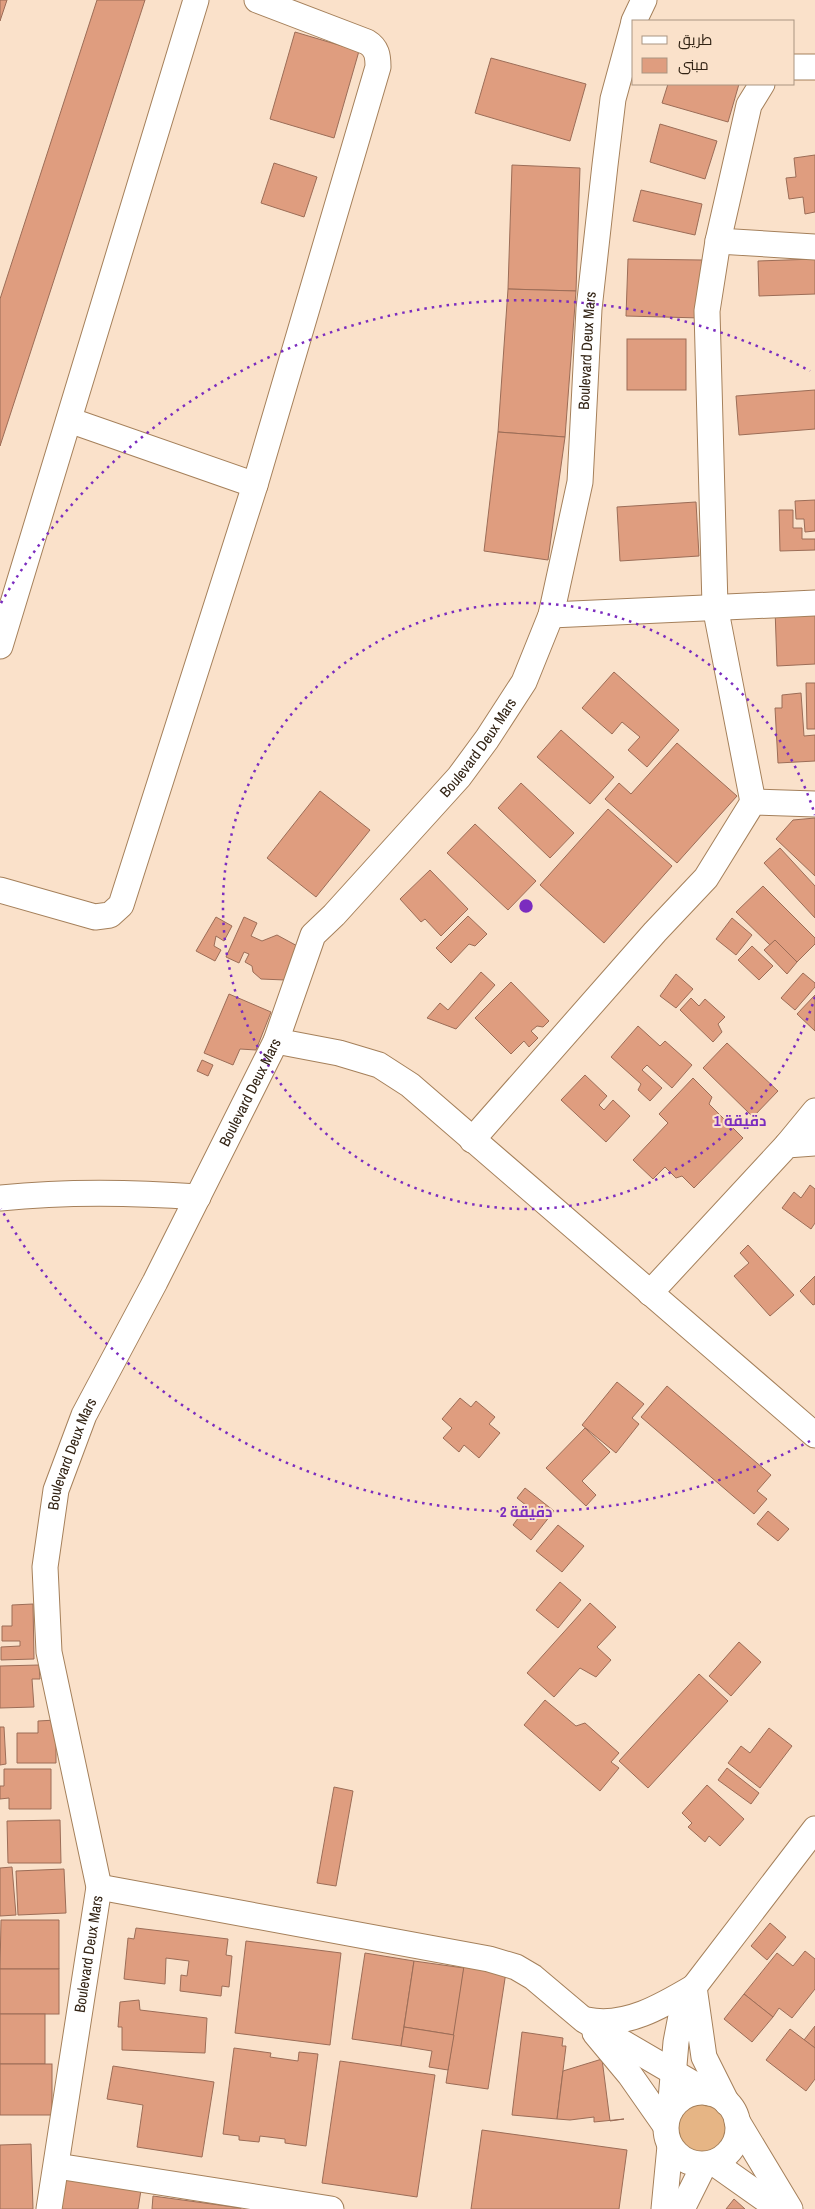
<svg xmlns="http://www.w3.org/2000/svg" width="815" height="2209" font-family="'Archivo Narrow',Cairo,sans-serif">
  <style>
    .green { fill: #e6b585 }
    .building { fill: #df9d7f; stroke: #9c6d57 }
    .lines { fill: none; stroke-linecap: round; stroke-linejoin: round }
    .minor-casing { stroke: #a5805b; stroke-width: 27 }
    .minor { stroke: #fff; stroke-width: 25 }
    .ring { fill: none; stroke: #7b2cbf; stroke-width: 2.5; stroke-dasharray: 2.5 5 }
    .labels { text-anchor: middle; stroke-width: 4; stroke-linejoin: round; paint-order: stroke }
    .street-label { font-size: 15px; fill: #322314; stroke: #fae1ca }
    .centre { fill: #7b2cbf; stroke: #fae1ca; stroke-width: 2.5 }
    .ring-label { font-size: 15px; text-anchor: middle; font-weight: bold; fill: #7b2cbf; stroke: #fae1ca; stroke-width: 4; stroke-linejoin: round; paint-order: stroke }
  </style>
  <rect width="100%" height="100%" fill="#fae1ca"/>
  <!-- green -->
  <circle class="green" cx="701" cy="2130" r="27"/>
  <!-- building -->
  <g class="building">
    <path d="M0,0h7l-7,21z"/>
    <path d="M97,0h48l-145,446v-147z"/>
    <path d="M295,32l64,19 -25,87 -64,-19z"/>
    <path d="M491,58l95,26 -16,57 -95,-28z"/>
    <path d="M668,84h71l-11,38 -66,-19z"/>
    <path d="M660,124l57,17 -12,38 -55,-17z"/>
    <path d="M815,155v57l-10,2 -2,-17 -14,2 -3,-21 10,-1 -2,-19z"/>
    <path d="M274,163l43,14 -13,40 -43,-14z"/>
    <path d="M512,165l68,3 -4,123 -68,-2z"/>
    <path d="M641,190l61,14 -7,31 -62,-14z"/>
    <path d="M628,259l74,1 -1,58 -75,-2z"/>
    <path d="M815,259v35l-56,2 -1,-35z"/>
    <path d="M508,289l68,2 -11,146 -67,-5z"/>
    <rect x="627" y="339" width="59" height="51"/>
    <path d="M815,390v39l-76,6 -3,-39z"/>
    <path d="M498,432l67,5 -17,123 -64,-9z"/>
    <path d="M815,500v31l-10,1 -1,-13h-8l-1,-18z"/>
    <path d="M696,502l3,54 -79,5 -3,-54z"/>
    <path d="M779,510h14v18h9v11h13v11l-35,1z"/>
    <path d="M815,608v56l-38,2 -2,-57z"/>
    <path d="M614,672l65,58 -32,37 -19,-17 12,-13 -18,-15 -10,12 -30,-26z"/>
    <path d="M806,683h9v46h-8z"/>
    <path d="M801,693l3,43 11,-1v26l-37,2 -3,-55h7v-13z"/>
    <path d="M561,730l53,47 -24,27 -53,-47z"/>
    <path d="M677,743l60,53 -60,67 -72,-64 14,-16 12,11z"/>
    <path d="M521,783l53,50 -24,25 -52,-50z"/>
    <path d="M320,791l50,39 -54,67 -49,-39z"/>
    <path d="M608,809l64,57 -68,77 -64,-58z"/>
    <path d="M815,818v58l-39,-37 17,-19z"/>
    <path d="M475,824l61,57 -28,29 -61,-57z"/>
    <path d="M780,848l35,38v32l-51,-55z"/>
    <path d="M430,870l38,39 -27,27 -16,-17 -4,3 -21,-23z"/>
    <path d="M763,886l52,52v6l-18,18 -22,-22 -5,5 -34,-33z"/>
    <path d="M468,916l19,18 -12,12 -6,-2 -18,19 -15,-15z"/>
    <path d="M216,917l16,9 -8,15 -8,-5 -2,10 7,4 -6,11 -19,-10z"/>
    <path d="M244,917l13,6 -6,13 11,5 15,-6 24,13 -16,32 -24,-1 -8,-7 -1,-6 -7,-4 4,-8 -5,-2 -5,11 -13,-6z"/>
    <path d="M732,918l20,17 -16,20 -20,-16z"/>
    <path d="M775,940l22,22 -10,12 -23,-24z"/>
    <path d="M752,946l21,20 -14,14 -21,-20z"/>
    <path d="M481,972l14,13 -39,44 -29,-11 13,-15 8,7z"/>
    <path d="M803,973l12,10v4l-20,23 -14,-12z"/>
    <path d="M676,974l17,15 -17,19 -16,-12z"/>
    <path d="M511,982l38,39 -6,6 -6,-1 -6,5 7,7 -9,9 -5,-6 -13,13 -36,-36z"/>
    <path d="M229,994l42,18 -15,38 -16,-1 -7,16 -29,-12z"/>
    <path d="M815,995v36l-18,-17z"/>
    <path d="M691,998l8,8 6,-7 20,18 -7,7 4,8 -9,10 -33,-32z"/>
    <path d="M638,1026l22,20 5,-5 27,24 -20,23 -25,-23 -5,5 20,18 -12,13 -12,-11 3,-6 -30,-27z"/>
    <path d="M727,1043l51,48 -25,26 -50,-49z"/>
    <path d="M202,1060l11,5 -5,11 -11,-5z"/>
    <path d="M585,1075l22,21 -8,9 5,5 9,-10 17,16 -24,26 -45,-42z"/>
    <path d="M693,1078l19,19 -3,7 34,34 -49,50 -12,-12 -6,2 -11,-11 -12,12 -20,-19 35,-37 -9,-9z"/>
    <path d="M810,1185l5,4v34l-4,6 -29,-21 12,-16 7,6z"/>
    <path d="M748,1245l46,50 -24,21 -36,-40 15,-13 -9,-10z"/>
    <path d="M815,1276v28l-2,1 -13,-14z"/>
    <path d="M617,1382l27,22 -12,14 7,6 -23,29 -34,-28z"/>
    <path d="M667,1386l104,89 -14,16 10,8 -13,15 -113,-97z"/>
    <path d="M460,1398l11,9 5,-6 19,16 -6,7 11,9 -21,25 -15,-13 -5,7 -16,-14 9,-10 -10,-9z"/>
    <path d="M585,1428l25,24 -28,29 14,14 -10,11 -40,-38z"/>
    <path d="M525,1488l29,23 -23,29 -18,-15 14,-19 -10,-8z"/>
    <path d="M768,1511l21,18 -11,12 -21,-17z"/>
    <path d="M558,1525l26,21 -22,26 -26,-21z"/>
    <path d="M560,1582l21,18 -23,28 -22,-18z"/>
    <path d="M590,1603l26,24 -19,20 14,13 -15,17 -16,-9 -26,29 -27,-24z"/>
    <path d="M33,1604l1,55 -33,1v-13l19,-1v-5h-18v-15h10v-21z"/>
    <path d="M739,1642l22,20 -30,34 -22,-20z"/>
    <path d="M39,1665l1,14h-8l2,28 -34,1v-42z"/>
    <path d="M699,1674l29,27 -80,87 -29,-27z"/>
    <path d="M545,1700l31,26 9,-3 34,30 -8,9 8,6 -19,23 -76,-66z"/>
    <path d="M56,1720v43h-39v-30h21v-12z"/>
    <path d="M0,1727h4l2,37 -6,1z"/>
    <path d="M769,1728l23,18 -32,42 -32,-25 13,-17 9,7z"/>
    <path d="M727,1768l32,25 -8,11 -33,-24z"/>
    <path d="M4,1769h47v40h-42v-11l-9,1v-13h4z"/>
    <path d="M707,1785l37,34 -24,27 -11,-10 -4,6 -17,-15 4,-4 -10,-10z"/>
    <path d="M334,1787l19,4 -17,95 -19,-3z"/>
    <path d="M60,1820l1,43h-53l-1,-42z"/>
    <path d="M12,1867l4,48 -16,1v-48z"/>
    <path d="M64,1869l2,44 -48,2 -2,-44z"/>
    <path d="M1,1920h58v49h-59z"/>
    <path d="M770,1923l16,14 -19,23 -16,-14z"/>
    <path d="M136,1928l92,11 -2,16 6,1 -3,31 -7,-1 -1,10 -41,-5 1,-16 6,1 2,-15 -23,-3 -1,26 -41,-5 4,-41 6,1z"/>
    <path d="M246,1941l95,12 -11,92 -95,-12z"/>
    <path d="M805,1951l10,8v30l-23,29 -13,-10 -6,9 -29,-23 33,-41 16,13z"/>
    <path d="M365,1953l49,8 -13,85 -49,-7z"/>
    <path d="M414,1961l50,7 -10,67 -50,-8z"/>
    <path d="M464,1966l42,6 -18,117 -42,-6z"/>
    <rect x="0" y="1969" width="59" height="45"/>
    <path d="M744,1994l29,23 -21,25 -28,-23z"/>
    <path d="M139,2000l1,10 67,8 -2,35 -83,-3v-23h-4l2,-25z"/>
    <rect x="0" y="2014" width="45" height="50"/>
    <path d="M815,2026v22l-11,-8z"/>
    <path d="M404,2027l50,8 -6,35 -19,-3 3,-16 -31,-5z"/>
    <path d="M790,2029l25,19v31l-9,12 -40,-31z"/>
    <path d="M522,2032l41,6 -1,8h4l-9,73 -45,-4z"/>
    <path d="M234,2048l37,5 -1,4 28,4 1,-9 19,2 -12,92 -21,-3v-4l-25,-3 -1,6 -20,-2v-4l-16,-2z"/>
    <path d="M602,2059l8,62 14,-2 -30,3v-5l-24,3 -13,-1 6,-48z"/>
    <path d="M340,2061l95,14 -18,122 -95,-14z"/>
    <rect x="0" y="2064" width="52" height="51"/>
    <path d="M113,2066l101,16 -12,75 -65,-10 6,-42 -36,-6z"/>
    <path d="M482,2130l145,20 -8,59h-148z"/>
    <path d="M31,2144l2,65h-33v-64z"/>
    <path d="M66,2178l75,12 -3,19h-77z"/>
    <path d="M153,2196l88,12v1h-89z"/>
    <path d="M734,2199l11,10h-19z"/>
  </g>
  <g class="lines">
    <!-- minor casing -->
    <g class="minor-casing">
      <g id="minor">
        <path d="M634,21l10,-21"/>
        <path d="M794,67h21"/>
        <path d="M718,241l97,6"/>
        <path d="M69,420l186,65"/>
        <path d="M551,615l264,-12"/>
        <path d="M0,646l196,-646"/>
        <path d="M753,802l-38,-196 -8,-295 11,-70 31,-136 13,-21"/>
        <path d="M0,890l95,27 15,-2 11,-10 134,-420 123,-418c0,-11 -1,-19 -11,-25l-110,-42"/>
        <path d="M276,1041l63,12 40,12 31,20 405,350"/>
        <path d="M472,1140l183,-208 51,-54 47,-76 62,2"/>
        <path d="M787,1145l28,-34"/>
        <path d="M0,1198c68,-7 130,-6 198,-1"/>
        <path d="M650,1293l137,-148 28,-2"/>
        <path d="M99,1887l390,72 27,8 17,10 51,43 125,73"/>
        <path d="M694,1987l10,70 23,46"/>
        <path d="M587,2020c38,8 75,-14 107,-33"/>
        <path d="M595,2033l35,42 35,50"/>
        <circle cx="702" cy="2128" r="36"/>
        <path d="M670,2111l6,-69 5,-26 13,-29 121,-158"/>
        <path d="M737,2121l53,88"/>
        <path d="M714,2163l65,46"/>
        <path d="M57,2166l274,43"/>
        <path id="s1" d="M49,2209l50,-322 -50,-235 -4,-85 11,-77 28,-75 71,-133 121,-241 37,-106 21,-20 125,-138 28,-38 37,-57 27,-67 29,-133 9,-173 16,-144 8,-66 21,-77"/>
        <path d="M664,2209l6,-63"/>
        <path d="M682,2209l22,-44"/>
      </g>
    </g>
    <!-- minor -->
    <use href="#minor" class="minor"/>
  </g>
  <!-- distance rings -->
  <g class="ring">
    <path d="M815 997A303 303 0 1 1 815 815"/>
    <path d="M810 1441A606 606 0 0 1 1 1209M1 603A606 606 0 0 1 810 371"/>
  </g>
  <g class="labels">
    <!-- street labels -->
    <g class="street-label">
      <text dy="5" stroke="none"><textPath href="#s1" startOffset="2012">Boulevard Deux Mars</textPath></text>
      <text dy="5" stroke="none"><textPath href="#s1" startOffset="1592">Boulevard Deux Mars</textPath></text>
      <text dy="5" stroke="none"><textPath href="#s1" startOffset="1172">Boulevard Deux Mars</textPath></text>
      <text dy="5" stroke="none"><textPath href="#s1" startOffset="768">Boulevard Deux Mars</textPath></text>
      <text dy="5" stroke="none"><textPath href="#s1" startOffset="258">Boulevard Deux Mars</textPath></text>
    </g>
  </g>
  <circle cx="526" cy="906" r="8" class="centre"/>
  <g class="ring-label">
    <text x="740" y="1126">1 دقيقة</text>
    <text x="526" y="1517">2 دقيقة</text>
  </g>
  <!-- legend -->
  <rect x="632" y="20" width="162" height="65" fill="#fae1ca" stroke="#aa9581"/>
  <rect x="642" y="36" width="25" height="8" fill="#ffffff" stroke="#aa9581"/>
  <text x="678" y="45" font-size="15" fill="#322314">طريق</text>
  <rect x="642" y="58" width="25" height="15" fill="#df9d7f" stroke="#aa9581"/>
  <text x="678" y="70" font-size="15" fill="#322314">مبنى</text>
</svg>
